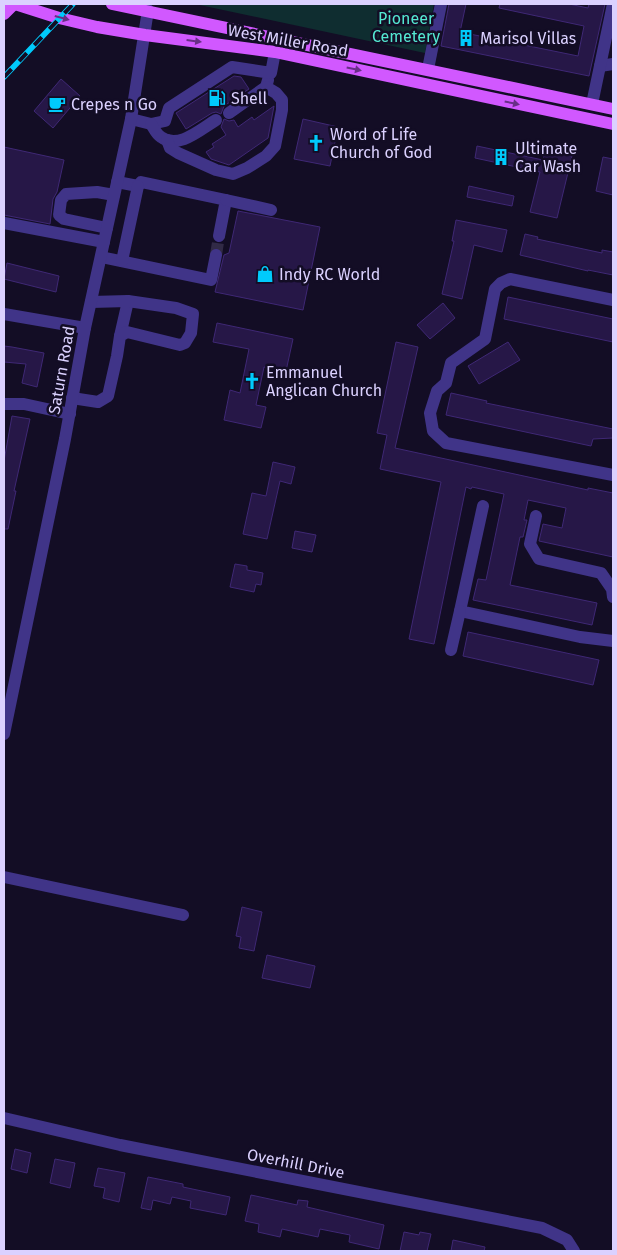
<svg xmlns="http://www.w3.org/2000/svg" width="617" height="1255" font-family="'Fira Sans',sans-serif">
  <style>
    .green { fill: #0f2d30 }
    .building { fill: #261747; stroke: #3f2875 }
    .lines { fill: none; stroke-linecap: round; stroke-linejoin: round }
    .minor-tunnel { stroke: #312a46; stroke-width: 12; stroke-dasharray: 12 6; stroke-linecap: butt }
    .minor { stroke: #403488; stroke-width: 12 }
    .major { stroke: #d158ff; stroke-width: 12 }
    .rail-casing { stroke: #00cafc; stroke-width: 5.5 }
    .rail { stroke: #130d25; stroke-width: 4; stroke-dasharray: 11; stroke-linecap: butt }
    .oneway { fill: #682f87 }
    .labels { text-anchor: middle; stroke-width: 5; stroke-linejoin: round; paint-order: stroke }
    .park-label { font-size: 16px; fill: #54e8d2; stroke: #130d25 }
    .poi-label { font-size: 16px; fill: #dbd1ff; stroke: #130d25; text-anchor: start }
    .street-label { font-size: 16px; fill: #dbd1ff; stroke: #130d25 }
  </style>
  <rect width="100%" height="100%" fill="#130d25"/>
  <!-- green -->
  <path class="green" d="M195,4h239l-9,49z"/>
  <!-- building -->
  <g class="building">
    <path d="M449,4h17l-6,28 118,24 6,-30 -85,-18 1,-4h69l19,4 1,-4h16l-16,72 -148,-30z"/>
    <path d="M234,76l7,1 8,12 -25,17 -3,8 -5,-2 -4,1 -26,16 -10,-16z"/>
    <path d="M61,79l19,17 -27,32 -19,-17z"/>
    <path d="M274,106l-6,32 -39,27 -18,-6 -5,-7 8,-5 -2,-3 14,-9 -5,-8 3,-8 5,2 5,-1 4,7 14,-10 2,3z"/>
    <path d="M303,119l35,8 -8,39 -36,-7z"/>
    <path d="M477,146l66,14 2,-9 27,5 -15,62 -27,-6 10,-40 -65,-14z"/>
    <path d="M4,147l60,13 -7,32 -4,7 -3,25 -46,-9z"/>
    <path d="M603,157l10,2v36l-17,-4z"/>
    <path d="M469,186l45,10 -2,10 -45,-9z"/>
    <path d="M238,211l82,16 -17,83 -88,-18 9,-37 5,-2z"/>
    <path d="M456,220l51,10 -5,22 -28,-7 -12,54 -20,-5 12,-53h-2z"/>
    <path d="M525,234l13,3 -1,2 65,14v-3l11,2v23l-25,-5v1l-68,-16z"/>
    <path d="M7,263l52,13 -3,16 -52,-13z"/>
    <path d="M508,297l105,22v23l-109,-23z"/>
    <path d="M443,303l12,15 -25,21 -13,-14z"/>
    <path d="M217,323l76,16 -7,32 -22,-4 -8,38 10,2 -5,21 -37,-8 6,-30 10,3 9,-44 -36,-7z"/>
    <path d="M396,342l22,5 -23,101 193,42v-2l25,5v64l-74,-16 4,-17 19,4 4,-20 -38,-8 -4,20h3l-4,17h-3l-10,48 87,18 -5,22 -119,-25 5,-21 8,1 18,-86 -32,-7 -1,2 -5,-2 -32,157 -25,-5 32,-157 -61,-13 7,-34 -10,-2z"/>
    <path d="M508,342l12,18 -41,24 -11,-18z"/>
    <path d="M4,346l8,1 32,6 -7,34 -15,-4 4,-19 -22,-2z"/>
    <path d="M451,393l36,8 -1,2 127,26v9l-20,1 -2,7 -145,-31z"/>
    <path d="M12,416l18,3 -16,72h2l-8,38h-4v-68z"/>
    <path d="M273,462l22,5 -4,17 -11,-3 -13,58 -24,-5 9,-41 14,3z"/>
    <path d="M295,531l21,4 -4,17 -20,-4z"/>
    <path d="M235,564l12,2v4l16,3 -2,12 -5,-1 -2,8 -24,-5z"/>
    <path d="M468,632l131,28 -6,25 -130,-29z"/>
    <path d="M242,907l20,5 -8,39 -15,-3 2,-11 -5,-1z"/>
    <path d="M267,955l48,11 -5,22 -48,-10z"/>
    <path d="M15,1149l16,4 -4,20 -16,-4z"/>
    <path d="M55,1159l20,4 -5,25 -20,-5z"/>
    <path d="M98,1168l27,5 -6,29 -16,-4 2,-10 -11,-2z"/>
    <path d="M148,1177l35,7v3l47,10 -4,18 -36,-7 1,-7 -19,-4 -2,7 -17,-4 -2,10 -10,-2z"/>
    <path d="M251,1195l46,10 1,-5 10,1 -1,6 77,18 -5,24 -30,-7 1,-7 -30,-6 -2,8 -36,-8 -2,8 -22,-5 1,-8 -14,-3z"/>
    <path d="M404,1232l15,3 1,-3 11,2 -4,17h-27z"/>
    <path d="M453,1240l32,7 -1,4h-33z"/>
  </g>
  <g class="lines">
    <!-- minor-tunnel -->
    <path class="minor-tunnel" d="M216,255l3,-19"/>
    <!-- minor -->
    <g class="minor">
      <path d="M600,66l13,-2"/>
      <path d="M428,69l13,-65"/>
      <path d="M592,104l21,-100"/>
      <path d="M229,113l37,-26 2,-7"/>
      <path d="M131,119l20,5 14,-3 4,-13 63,-41 39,6 4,-21"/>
      <path d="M151,124c3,4 5,10 10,13 17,13 40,-8 55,-17"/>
      <path d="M167,140l3,8 8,5 38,17 17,4 14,-6 19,-12 9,-10 7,-36v-10l-6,-7 -10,-6"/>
      <path d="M117,182l21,4 3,-4 85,18 -7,36"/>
      <path d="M226,200l45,10"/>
      <path d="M4,223l100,19"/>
      <path d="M107,228l-43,-9 -5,-4 2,-15 5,-6 31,-2 17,3"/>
      <path d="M101,257l110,23 5,-25"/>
      <path d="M122,261l16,-75"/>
      <path d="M613,300l-103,-21 -9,4 -6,6 -10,50 -34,24 -5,20 -9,8 -7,22 3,18 13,12 167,32"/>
      <path d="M4,314l81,14"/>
      <path d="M120,336l8,-35"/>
      <path d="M72,398l26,4 10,-6 9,-40 3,-20 7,-4 53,13 5,-2 6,-10 2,-19 -17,-6 -48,-7 -37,1"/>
      <path d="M4,404h20l46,10"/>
      <path d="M483,506l-23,105 120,26 33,4"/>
      <path d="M536,516l-6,28 9,15 62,14 11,16 1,8"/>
      <path d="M451,650l9,-39"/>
      <path d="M4,734l61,-295 20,-111 46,-209 17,-109"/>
      <path d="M4,877l179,38"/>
      <path d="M4,1118l116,27 422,83 25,12 7,11"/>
    </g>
    <!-- major -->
    <g class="major">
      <path d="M15,4l44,14 38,9 48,8 130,17 338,72"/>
      <path d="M112,4l501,105"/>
      <path d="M4,14l10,-10"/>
    </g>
    <!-- rail casing -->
    <g class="rail-casing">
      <path id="rail" d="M4,77l69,-73"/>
    </g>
    <!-- rail -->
    <use href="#rail" class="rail"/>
  </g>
  <!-- one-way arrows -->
  <defs><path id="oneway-solid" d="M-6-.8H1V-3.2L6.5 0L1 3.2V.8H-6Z" transform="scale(1.25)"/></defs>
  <g class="oneway">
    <use href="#oneway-solid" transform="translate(62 18) rotate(15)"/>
    <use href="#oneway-solid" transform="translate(194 41) rotate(7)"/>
    <use href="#oneway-solid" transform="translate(354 69) rotate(12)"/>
    <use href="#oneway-solid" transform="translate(512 103) rotate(12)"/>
  </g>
  <!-- icons -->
  <defs>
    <g id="building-bare" transform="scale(1.35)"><path d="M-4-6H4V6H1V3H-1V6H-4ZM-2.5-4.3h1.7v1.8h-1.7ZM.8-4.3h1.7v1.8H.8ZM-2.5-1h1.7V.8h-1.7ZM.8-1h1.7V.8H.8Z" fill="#00cafc" stroke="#130d25" stroke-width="2.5" paint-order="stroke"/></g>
    <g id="fuel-bare" transform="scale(1.35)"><path d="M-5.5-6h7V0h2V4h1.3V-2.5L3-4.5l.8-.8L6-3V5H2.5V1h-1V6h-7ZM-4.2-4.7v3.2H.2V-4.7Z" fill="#00cafc" stroke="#130d25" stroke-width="2.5" paint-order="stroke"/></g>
    <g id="cafe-bare" transform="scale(1.35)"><path d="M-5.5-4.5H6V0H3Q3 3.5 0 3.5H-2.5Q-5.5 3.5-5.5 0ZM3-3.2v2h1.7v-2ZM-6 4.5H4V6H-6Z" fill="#00cafc" stroke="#130d25" stroke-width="2.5" paint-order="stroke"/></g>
    <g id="church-bare" transform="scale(1.35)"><path d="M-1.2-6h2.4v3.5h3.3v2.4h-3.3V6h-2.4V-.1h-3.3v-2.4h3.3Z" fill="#00cafc" stroke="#130d25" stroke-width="2.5" paint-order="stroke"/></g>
    <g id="shop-bare" transform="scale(1.35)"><path d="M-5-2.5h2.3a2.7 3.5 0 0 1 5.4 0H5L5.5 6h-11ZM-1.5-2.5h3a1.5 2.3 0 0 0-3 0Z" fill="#00cafc" stroke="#130d25" stroke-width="2.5" paint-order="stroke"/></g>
  </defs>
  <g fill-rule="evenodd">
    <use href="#building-bare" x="466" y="38"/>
    <use href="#fuel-bare" x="217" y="98"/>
    <use href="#cafe-bare" x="57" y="104"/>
    <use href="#church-bare" x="316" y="143"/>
    <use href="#building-bare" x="501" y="157"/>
    <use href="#shop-bare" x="265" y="274"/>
    <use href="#church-bare" x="252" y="381"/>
  </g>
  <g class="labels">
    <!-- park labels -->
    <g class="park-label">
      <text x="406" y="24">Pioneer<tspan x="406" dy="18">Cemetery</tspan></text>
    </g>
    <!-- poi labels -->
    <g class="poi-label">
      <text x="480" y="44">Marisol Villas</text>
      <text x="231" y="104">Shell</text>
      <text x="71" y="110">Crepes n Go</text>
      <text x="330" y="140">Word of Life<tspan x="330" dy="18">Church of God</tspan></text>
      <text x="515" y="154">Ultimate<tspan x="515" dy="18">Car Wash</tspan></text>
      <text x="279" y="280">Indy RC World</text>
      <text x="266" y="378">Emmanuel<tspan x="266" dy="18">Anglican Church</tspan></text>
    </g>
    <!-- street labels -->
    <g class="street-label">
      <text transform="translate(288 40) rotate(10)" y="6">West Miller Road</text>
      <text transform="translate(61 370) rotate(-80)" y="6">Saturn Road</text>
      <text transform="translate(296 1163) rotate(11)" y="6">Overhill Drive</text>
    </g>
  </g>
  <!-- border -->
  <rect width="617" height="1255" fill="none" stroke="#dbd1ff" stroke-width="10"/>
</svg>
